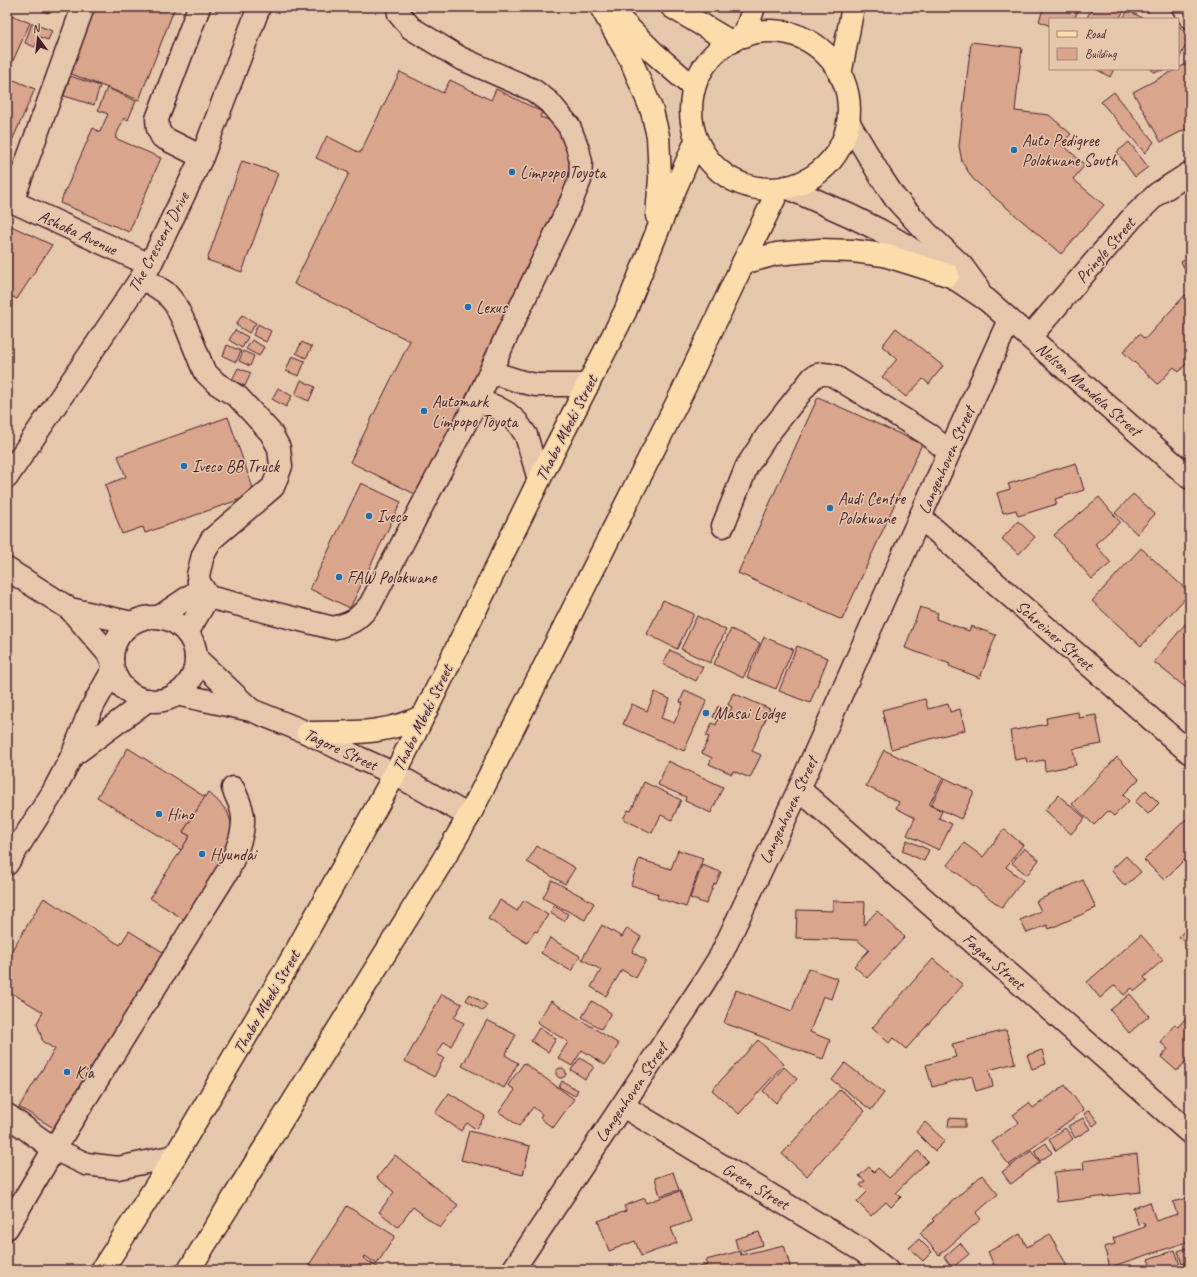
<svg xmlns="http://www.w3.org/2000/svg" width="1197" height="1277" font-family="Caveat,sans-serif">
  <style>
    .building { fill: #d9a58d; stroke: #4a1f2b }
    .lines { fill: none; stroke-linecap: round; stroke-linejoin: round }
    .minor-casing { stroke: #4a1f2b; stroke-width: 25 }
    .major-casing { stroke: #4a1f2b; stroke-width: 25 }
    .minor { stroke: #e5c8ac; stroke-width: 22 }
    .major { stroke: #fddcac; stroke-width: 22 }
    .poi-dot { fill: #1f6fb2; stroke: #e5c8ac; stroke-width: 1.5 }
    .labels { text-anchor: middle; stroke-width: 3; stroke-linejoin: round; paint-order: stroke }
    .poi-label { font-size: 17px; fill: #4a1f2b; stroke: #e5c8ac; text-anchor: start }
    .street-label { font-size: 17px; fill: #4a1f2b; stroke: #e5c8ac }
  </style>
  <rect width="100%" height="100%" fill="#e5c8ac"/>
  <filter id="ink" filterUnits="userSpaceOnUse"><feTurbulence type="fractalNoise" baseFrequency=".025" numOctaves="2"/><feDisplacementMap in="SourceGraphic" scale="8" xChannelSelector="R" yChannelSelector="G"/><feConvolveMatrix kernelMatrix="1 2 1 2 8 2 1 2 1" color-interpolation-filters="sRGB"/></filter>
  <g filter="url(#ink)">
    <!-- building -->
    <g class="building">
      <path d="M35,7h16l-3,6z"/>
      <path d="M94,7h81l-36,93 -70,-27z"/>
      <path d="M1044,7h36l-6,12h-24v7l-11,-5z"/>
      <path d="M1093,7h33l-7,12h-33z"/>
      <path d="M1139,7h11l-2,5z"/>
      <path d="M1128,10l16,9h-21z"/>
      <path d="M7,13l23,10 -23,51z"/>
      <path d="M32,23l20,8 -4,9 -9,-3 -4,10 -10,-4z"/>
      <path d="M1178,24l11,15 -11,22z"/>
      <path d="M971,42l51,6 -7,63 34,4 22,19 -9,10 23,21 -12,14 31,26 -43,49 -88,-75 -11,-17 -3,-16z"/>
      <path d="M1190,62v65l-29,15 -28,-50z"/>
      <path d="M1096,69h18l-4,8z"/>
      <path d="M1151,69h19l-17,3z"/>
      <path d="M400,72l43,21 7,-13 41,20 5,-11 46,23 -2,5 9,3 12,10 13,43 -57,114 4,2 -102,207 -69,-34 60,-121 -116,-57 55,-111 -33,-15 11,-22 33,17z"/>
      <path d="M70,76l30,10 -6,19 -30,-9z"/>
      <path d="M7,77l28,12 -28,63z"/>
      <path d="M107,88l29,13 -8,19 -4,-2 -9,20 46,20 -32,74 -69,-29 33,-75 7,4 8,-18 -10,-4z"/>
      <path d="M1114,92l40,50 -9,11 -44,-51z"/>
      <path d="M1129,142l19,25 -13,10 -18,-25z"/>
      <path d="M242,161l36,12 -36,99 -35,-12z"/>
      <path d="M7,224l45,21 -35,54 -10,-5z"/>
      <path d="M1190,257v21l-9,-16z"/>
      <path d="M1185,295l5,4v60l-11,13 -5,-5 -16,17 -35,-32 16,-18 6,5z"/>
      <path d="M242,315l14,8 -7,10 -13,-8z"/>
      <path d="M258,324l13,7 -5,11 -13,-7z"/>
      <path d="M896,328l47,38 -14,18 -6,-5 -17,18 -24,-20 15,-18 -15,-13z"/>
      <path d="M235,330l13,7 -6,11 -13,-8z"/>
      <path d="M252,340l12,7 -5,9 -13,-7z"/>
      <path d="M302,342l10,5 -6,11 -10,-5z"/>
      <path d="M227,345l14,6 -5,11 -13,-6z"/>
      <path d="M243,351l11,5 -4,10 -11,-5z"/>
      <path d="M292,356l13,5 -6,15 -13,-5z"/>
      <path d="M238,368l13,5 -6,13 -13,-6z"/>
      <path d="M301,380l14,7 -6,14 -14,-6z"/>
      <path d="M278,388l14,8 -6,11 -14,-8z"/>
      <path d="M818,397l104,47 -80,176 -104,-47z"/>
      <path d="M228,417l27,77 -110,39 -2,-6 -21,7 -17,-49 21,-8 -8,-21z"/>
      <path d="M1076,463l8,27 -29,9 2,5 -39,12 -2,-6 -13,3 -6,-20 13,-4 -2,-5z"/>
      <path d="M361,483l40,19 -51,106 -40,-19z"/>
      <path d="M1133,494l22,20 -18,20 -22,-21z"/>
      <path d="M1099,497l21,25 -25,22 16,19 -19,16 -38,-44z"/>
      <path d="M1018,521l17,16 -16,17 -17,-15z"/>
      <path d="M1141,548l49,45 -49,53 -49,-45z"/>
      <path d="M663,600l31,14 -17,35 -30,-15z"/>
      <path d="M920,607l18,6 -2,6 33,12 2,-5 25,9 -16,43 -31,-12 1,-2 -45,-16z"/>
      <path d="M697,616l29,14 -16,33 -29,-14z"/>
      <path d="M1190,618v73l-36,-29z"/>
      <path d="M731,629l29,14 -17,35 -29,-14z"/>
      <path d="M764,637l29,12 -17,40 -29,-12z"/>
      <path d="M797,646l31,12 -18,45 -31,-12z"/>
      <path d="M670,650l33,17 -7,14 -33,-17z"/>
      <path d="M685,690l22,10 -23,51 -61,-27 9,-20 15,7 8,-19 15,7 -9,19 13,5 9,-20 -3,-1z"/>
      <path d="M733,693l37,16 -18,42 9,4 -11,23 -17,-7 -1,3 -23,-10 3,-6 -10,-5 7,-16 -3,-1 6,-13 4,2 2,-6 -5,-2 5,-11 12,6 2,-5 -4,-2z"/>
      <path d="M925,699l3,10 20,-5 2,8 10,-3 5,21 -74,19 -9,-39z"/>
      <path d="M1078,712l1,6 17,-3 6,29 -29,5 3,16 -31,6 -1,-11 -17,3 -1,-5 -11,2 -5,-29 37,-7 -1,-6z"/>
      <path d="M128,748l77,49 -22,35 7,4 -9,14 -84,-53z"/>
      <path d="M884,750l59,28 -14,27 13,6 -3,7 13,6 -13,26 -32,-15 8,-17 -19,-10 3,-6 -33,-16z"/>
      <path d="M1117,757l22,22 -16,16 6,6 -15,15 -6,-5 -14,14 -22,-21z"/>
      <path d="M668,761l55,26 -12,26 -26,-12 1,-4 -28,-12z"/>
      <path d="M945,778l29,14 -13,27 -30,-14z"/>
      <path d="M644,782l37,18 -9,20 -11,-5 -9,18 -29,-14 5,-9 3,1z"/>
      <path d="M1146,790l13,13 -11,11 -13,-12z"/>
      <path d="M208,792l9,8 10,11 4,11 2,13 -9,24 -39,61 -35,-22 40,-62 -7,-4z"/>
      <path d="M1058,795l27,23 -14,16 -26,-24z"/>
      <path d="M1186,819l4,5v43l-6,-7 -20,20 -20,-20z"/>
      <path d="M1004,829l19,16 -17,22 17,13 -21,28 -55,-43 17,-22 19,14z"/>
      <path d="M907,840l22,10 -5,11 -22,-10z"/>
      <path d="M537,846l38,22 -10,16 -38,-22z"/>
      <path d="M1024,848l15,12 -12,15 -15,-12z"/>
      <path d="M678,850l25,8 -17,49 -29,-9 1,-4 -27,-9 8,-26 32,10z"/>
      <path d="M1126,856l15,16 -16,14 -14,-16z"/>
      <path d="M702,865l19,7 -5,12h-2l-8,20 -16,-6z"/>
      <path d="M552,880l42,23 -9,17 -42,-22z"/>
      <path d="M1083,880l13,28 -47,21 -2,-4 -20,8 -7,-13 21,-9 -5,-10z"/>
      <path d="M44,898l76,47 9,-14 37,23 -109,176 -38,-23 36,-58 -12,-7 -6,-19 6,-11 -36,-22v-32z"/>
      <path d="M500,900l17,11 7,-11 24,15 -11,17 -2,-1 -8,12 -39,-24z"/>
      <path d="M833,901l32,1 -1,23 13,-14 28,26 -38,41 -13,-12 15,-16 -12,-10 -61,-2 1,-28 36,1z"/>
      <path d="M554,906l14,8 -4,7 -14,-8z"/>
      <path d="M1190,924v23l-11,-10z"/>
      <path d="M602,925l20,12 5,-9 14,9 -9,15 14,8 -10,18 -14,-8 -16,26 -15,-9 10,-17 -19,-11z"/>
      <path d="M1141,935l22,25 -19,17 3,4 -12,10 -3,-3 -8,7 -9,-10 -15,13 -13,-16z"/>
      <path d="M550,938l30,18 -9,15 -30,-18z"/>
      <path d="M933,959l30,26 -57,64 -13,-11 -4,5 -17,-15z"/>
      <path d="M808,968l30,11 -7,20 -8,-3 -13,36 20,8 -7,19 -99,-36 12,-33 56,21z"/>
      <path d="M442,994l20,10 -8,14 10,5 -13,23 -7,-4 -7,12 7,4 -10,19 -29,-16z"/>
      <path d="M470,994l17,11 -4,6 -17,-11z"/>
      <path d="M1130,994l19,22 -20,17 -19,-23z"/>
      <path d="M551,1001l68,43 -14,21 -23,-15 -10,16 -14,-8 10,-16 -31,-20z"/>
      <path d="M592,1001l19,12 -10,16 -19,-12z"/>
      <path d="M1190,1013v43l-13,15 -16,-14 7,-8 -8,-7 15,-18 3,3z"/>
      <path d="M487,1020l29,15 -11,20 13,8 -14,25 -42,-22z"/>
      <path d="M539,1028l17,11 -8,13 -17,-11z"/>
      <path d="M1006,1030l9,33 -26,7 4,16 -17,5 -4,-15 -40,11 -6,-22 30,-8 -4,-13z"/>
      <path d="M758,1040l26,24 -45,50 -27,-24z"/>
      <path d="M1042,1050l4,14 -14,5 -5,-14z"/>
      <path d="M580,1058l14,9 -9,12 -14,-9z"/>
      <path d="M524,1063l50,36 -21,29 -13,-10 2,-4 -9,-7 -14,19 -20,-14 16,-22 -7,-5z"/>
      <path d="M845,1063l39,30 -13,17 -39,-30z"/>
      <path d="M784,1067l13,12 -21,24 -13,-12z"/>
      <circle cx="561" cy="1073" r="5"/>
      <path d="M562,1081l16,9 -3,6 -16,-9z"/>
      <path d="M1065,1085l19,25 -75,55 -17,-23 27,-20 -6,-7 16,-12 4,5z"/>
      <path d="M840,1089l25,22 -58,65 -25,-22z"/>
      <path d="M449,1093l36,23 -9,13 -9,-6 -6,8 -26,-18z"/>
      <path d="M1089,1110l9,12 -5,4 -9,-12z"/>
      <path d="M949,1118l16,1v8h-17z"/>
      <path d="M1083,1118l7,11 -15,9 -7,-12z"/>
      <path d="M925,1122l20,19 -10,10 -19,-19z"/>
      <path d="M1065,1128l8,11 -17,12 -7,-11z"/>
      <path d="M469,1131l61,15 -7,29 -62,-15z"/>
      <path d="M1046,1143l6,10 -12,8 -6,-10z"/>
      <path d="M918,1151l10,10 -32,31 5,5 -10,10 -5,-5 -15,14 -14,-14 10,-10 -7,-7 5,-4 -6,-5 10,-9 5,5 4,-4 11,10z"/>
      <path d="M1031,1151l9,11 -29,22 -9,-12z"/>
      <path d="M1137,1154l4,38 -84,10 -3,-30 30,-3 -1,-8z"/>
      <path d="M395,1155l63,50 -18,23 -27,-21 -15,20 -19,-15 15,-20 -17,-14z"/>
      <path d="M673,1172l6,18 -19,6 -5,-18z"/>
      <path d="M982,1175l16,19 -22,19 5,6 -42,36 -19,-22 14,-12 -2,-2z"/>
      <path d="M680,1191l11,30 -20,7 6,15 -36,13 -6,-15 -26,10 -11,-30 28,-10 -2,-5 21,-8 1,5z"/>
      <path d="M1190,1197v44l-80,26 -6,-20 11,-3 -2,-6 32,-11 -1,-4 -6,1 -5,-16 17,-6 6,19 21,-7 -4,-12z"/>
      <path d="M347,1206l48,30 -18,28 -12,-8 -2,2 19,12h-64l-9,-5z"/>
      <path d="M759,1232l4,13 -21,6 -1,-2 -3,1 -3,-11z"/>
      <path d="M1020,1234l7,13 23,-13 17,32 -7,4h-69l-1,-3 4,-2 -6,-13z"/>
      <path d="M919,1239l13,13 -9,9 -14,-13z"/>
      <path d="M960,1243l9,11 -17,14 -8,-11z"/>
      <path d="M784,1245l7,25h-105l22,-5 -2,-5 34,-9 1,4z"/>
      <path d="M1190,1247v14l-8,3 -4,-13z"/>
      <path d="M1175,1250l6,18 -6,2h-23l-4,-11z"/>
      <path d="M610,1265l4,5h-9z"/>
    </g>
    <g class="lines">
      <!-- minor casing -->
      <g class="minor-casing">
        <g id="minor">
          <path d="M199,7l-42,112 1,10 4,8 40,20"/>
          <path d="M1183,7l7,10"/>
          <path d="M849,123l32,54 14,21 31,34 36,34 16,22"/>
          <path d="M786,187l65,29 30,15 24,14 82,55 203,178"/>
          <path d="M7,199l143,66"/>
          <path d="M12,202l71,-195"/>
          <path d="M142,277l24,16 9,11 11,22 18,45 12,12 22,14 33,36 8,15 2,18 -8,21 -61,52 -9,16 -5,20 1,7 9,15 125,31c20,-5 23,-7 37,-23l107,-204 30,-66 64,-133 9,-22 1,-18 -3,-13 -9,-23 -20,-24 -16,-12 -73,-32 -49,-30 -12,-14 -1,-7"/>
          <path d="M1030,337l102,-119 25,-24 33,-21"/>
          <path d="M491,372l31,10 14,3h52"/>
          <path d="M477,401l17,5 13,7 10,9 9,13 13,45"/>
          <path d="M7,477l143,-212 52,-108 57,-150"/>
          <path d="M920,517l270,236"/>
          <path d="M723,526l24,-60 21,-32 45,-57c7,-4 13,-4 21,-1l95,59 20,17"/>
          <path d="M7,569l63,40 42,49"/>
          <path d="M70,609l62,14"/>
          <path d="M159,617l43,-29"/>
          <circle cx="154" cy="659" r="42"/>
          <path d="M187,633l21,-36"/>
          <path d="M196,658l55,52"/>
          <path d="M176,694l75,16 57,23 51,25 36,16 74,42"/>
          <path d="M72,756l76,-56"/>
          <path d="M799,789l391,344"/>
          <path d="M7,864l45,-70 20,-38 15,-38 8,-16 18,-32"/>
          <path d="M623,1106l240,145 24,19"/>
          <path d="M7,1115l47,34 32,15 32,4 57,-12"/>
          <path d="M7,1228l47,-79 175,-280c6,-16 15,-33 14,-51 0,-10 -6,-20 -10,-30"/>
          <path d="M513,1270l188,-283 20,-32 78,-166 121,-272 89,-197"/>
        </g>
      </g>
      <!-- major casing -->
      <g class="major-casing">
        <g id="major">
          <path d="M601,7l30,53 21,51 6,25 2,42 -3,38"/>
          <path d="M672,7l59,35"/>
          <path d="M613,12l41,41 40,35"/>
          <circle cx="770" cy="110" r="79"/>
          <path d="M744,36l10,-29"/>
          <path d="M840,75l13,-68"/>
          <path d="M743,263l33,-9 44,-4 33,1 31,4 64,20"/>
          <path d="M308,733c41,-1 78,2 115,-17"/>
          <path d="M102,1270l73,-114 115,-194 105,-188 144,-294 86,-168 40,-100 31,-71"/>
          <path d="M189,1270l254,-410 26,-44 212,-421 62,-132 36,-74"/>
        </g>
      </g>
      <!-- minor -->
      <use href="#minor" class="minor"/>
      <!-- major -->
      <use href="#major" class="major"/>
    </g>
  </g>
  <!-- markers -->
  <g class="poi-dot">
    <circle cx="1014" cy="150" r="4"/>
    <circle cx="512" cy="172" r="4"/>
    <circle cx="468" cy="307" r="4"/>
    <circle cx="424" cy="411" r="4"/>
    <circle cx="184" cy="466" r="4"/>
    <circle cx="830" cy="508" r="4"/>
    <circle cx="369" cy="516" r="4"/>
    <circle cx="339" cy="577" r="4"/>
    <circle cx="706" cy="713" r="4"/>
    <circle cx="159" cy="814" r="4"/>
    <circle cx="202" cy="854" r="4"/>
    <circle cx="67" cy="1072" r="4"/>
  </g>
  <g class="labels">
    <!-- poi labels -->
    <g class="poi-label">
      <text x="1022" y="146">Auto Pedigree<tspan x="1022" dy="20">Polokwane South</tspan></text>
      <text x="520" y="178">Limpopo Toyota</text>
      <text x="476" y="313">Lexus</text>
      <text x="432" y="407">Automark<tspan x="432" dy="20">Limpopo Toyota</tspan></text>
      <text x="192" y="472">Iveco BB Truck</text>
      <text x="838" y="504">Audi Centre<tspan x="838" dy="20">Polokwane</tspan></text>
      <text x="377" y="522">Iveco</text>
      <text x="347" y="583">FAW Polokwane</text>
      <text x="714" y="719">Masai Lodge</text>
      <text x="167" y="820">Hino</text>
      <text x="210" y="860">Hyundai</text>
      <text x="75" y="1078">Kia</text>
    </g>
    <!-- street labels -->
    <g class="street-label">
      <text transform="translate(78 232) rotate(25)" y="6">Ashoka Avenue</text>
      <text transform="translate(158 242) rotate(-62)" y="6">The Crescent Drive</text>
      <text transform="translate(1105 250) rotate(-49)" y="6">Pringle Street</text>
      <text transform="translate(1089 389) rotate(41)" y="6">Nelson Mandela Street</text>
      <text transform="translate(566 428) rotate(-63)" y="6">Thabo Mbeki Street</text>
      <text transform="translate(946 460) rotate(-66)" y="6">Langenhoven Street</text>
      <text transform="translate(1055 635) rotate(41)" y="6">Schreiner Street</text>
      <text transform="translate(422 718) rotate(-64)" y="6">Thabo Mbeki Street</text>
      <text transform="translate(341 749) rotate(25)" y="6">Tagore Street</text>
      <text transform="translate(788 810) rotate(-65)" y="6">Langenhoven Street</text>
      <text transform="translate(994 961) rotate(41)" y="6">Fagan Street</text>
      <text transform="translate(266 1002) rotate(-60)" y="6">Thabo Mbeki Street</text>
      <text transform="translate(631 1092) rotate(-56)" y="6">Langenhoven Street</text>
      <text transform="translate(756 1186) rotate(31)" y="6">Green Street</text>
    </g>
  </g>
  <!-- margin -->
  <rect width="1197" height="1277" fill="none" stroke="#e5c8ac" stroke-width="24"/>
  <rect x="12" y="12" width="1173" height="1253" fill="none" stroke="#4a1f2b" stroke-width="1.5" filter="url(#ink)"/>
  <!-- legend -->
  <rect x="1049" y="18" width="130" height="52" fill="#e5c8ac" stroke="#a78478"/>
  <rect x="1057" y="31" width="20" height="6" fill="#fddcac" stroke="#a78478"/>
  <text x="1085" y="38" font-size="12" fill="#4a1f2b">Road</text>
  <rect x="1057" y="48" width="20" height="12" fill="#d9a58d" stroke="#a78478"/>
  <text x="1085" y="58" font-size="12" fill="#4a1f2b">Building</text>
  <!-- north arrow -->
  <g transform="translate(38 38) rotate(345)" stroke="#e5c8ac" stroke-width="3" paint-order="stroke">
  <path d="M0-3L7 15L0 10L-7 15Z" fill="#4a1f2b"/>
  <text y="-6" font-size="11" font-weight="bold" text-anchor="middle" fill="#4a1f2b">N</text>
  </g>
</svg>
